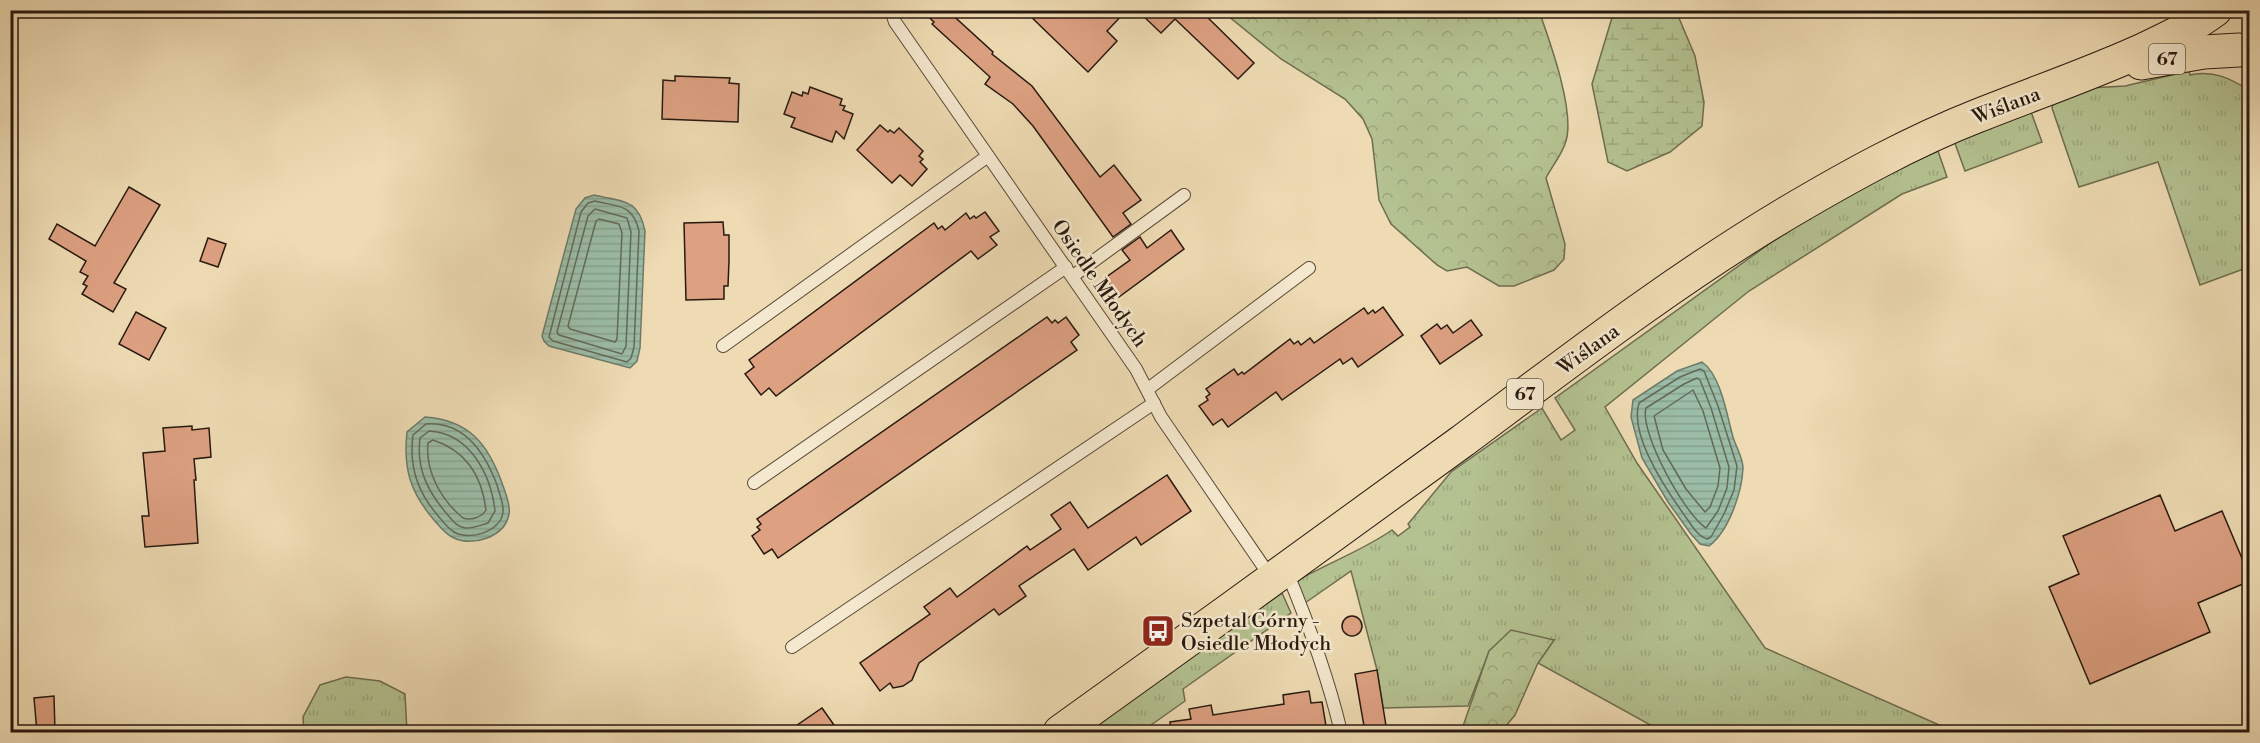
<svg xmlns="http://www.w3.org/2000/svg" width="2260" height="743" font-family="'Libre Bodoni',serif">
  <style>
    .grass { fill: url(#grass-tufts); stroke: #6e6d50; stroke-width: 1.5 }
    .forest { fill: url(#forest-crowns); stroke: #6e6d50; stroke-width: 1.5 }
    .wetland { fill: url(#wetland-marsh); stroke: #6e6d50; stroke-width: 1.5 }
    .water { fill: url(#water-rules); stroke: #6d7b6a; stroke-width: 1.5 }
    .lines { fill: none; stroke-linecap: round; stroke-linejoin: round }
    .shore { stroke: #626a5a; stroke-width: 1.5 }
    .building { fill: #dda182; stroke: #28190f; stroke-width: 1.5 }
    .lane-casing { stroke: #5a4a38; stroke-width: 14 }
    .primary-casing { stroke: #28190f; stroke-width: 35 }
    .lane { stroke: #f4e8ce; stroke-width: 12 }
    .primary { stroke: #eedbb3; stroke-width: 33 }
    .labels { text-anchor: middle; stroke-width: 5; stroke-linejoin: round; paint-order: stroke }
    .shield { fill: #f4e8ce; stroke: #655748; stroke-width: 1.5 }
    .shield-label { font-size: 18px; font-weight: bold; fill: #28190f }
    .street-label { font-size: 20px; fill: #28190f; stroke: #f4e8ce }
    .poi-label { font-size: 20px; fill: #28190f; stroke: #f4e8ce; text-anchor: start }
  </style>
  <defs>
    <pattern id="grass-tufts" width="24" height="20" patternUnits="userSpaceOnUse" patternTransform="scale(1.5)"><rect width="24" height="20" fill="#b4c190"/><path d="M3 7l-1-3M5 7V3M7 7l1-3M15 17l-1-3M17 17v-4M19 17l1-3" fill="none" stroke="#9ba57b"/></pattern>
    <pattern id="forest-crowns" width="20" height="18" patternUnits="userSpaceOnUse" patternTransform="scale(1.5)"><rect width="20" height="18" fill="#b4c190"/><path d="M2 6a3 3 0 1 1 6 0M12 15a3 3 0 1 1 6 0" fill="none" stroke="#9ba57b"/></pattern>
    <pattern id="wetland-marsh" width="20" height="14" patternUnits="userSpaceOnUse" patternTransform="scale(1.5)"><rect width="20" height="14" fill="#b4c190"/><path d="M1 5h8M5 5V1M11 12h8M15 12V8" fill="none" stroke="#9ba57b"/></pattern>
    <pattern id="water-rules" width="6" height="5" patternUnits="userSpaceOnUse" patternTransform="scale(1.5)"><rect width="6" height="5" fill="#9bbca6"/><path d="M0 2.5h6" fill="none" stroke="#86a18e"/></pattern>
  </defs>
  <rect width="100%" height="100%" fill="#eedbb3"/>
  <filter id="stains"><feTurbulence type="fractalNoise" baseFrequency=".00333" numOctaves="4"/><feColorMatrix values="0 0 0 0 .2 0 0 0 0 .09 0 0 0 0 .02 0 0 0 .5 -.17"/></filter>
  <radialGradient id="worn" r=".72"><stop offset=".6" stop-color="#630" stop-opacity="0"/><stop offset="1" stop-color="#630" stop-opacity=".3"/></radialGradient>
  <!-- grass -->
  <g class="grass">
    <path d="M2189,71l1,4c24,-5 39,3 59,15v177l-49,18 -42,-123 -79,25 -27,-79 2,-7 35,-13 36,-2z"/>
    <path d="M2030,109l12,33 -77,29 -12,-33z"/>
    <path d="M1938,151l9,26 -45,17 -153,97 -144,116 32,56 128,185 190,84h-292l-125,-69 16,-23 -65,12 -21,54 -85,2 -6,-38 -26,-99 -46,32 -10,-21c32,-19 67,-31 97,-52l6,6 12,-9 -2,-3 43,-52 91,-64 19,32 14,-10 -20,-32 214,-154 66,-44 63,-32z"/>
    <path d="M1282,593l9,20 -108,76 2,12 -44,31h-59z"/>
    <path d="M346,677l34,4 25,13 2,38h-103l-1,-15 17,-32z"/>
  </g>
  <!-- forest -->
  <g class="forest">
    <path d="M1222,11h317c11,31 36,100 27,130 -4,14 -14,25 -20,37l19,66 -1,15 -10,11 -40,16h-15l-32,-19 -20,4 -10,-6 -46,-41 -12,-24 -7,-61 -9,-20 -18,-20 -64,-40z"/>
    <path d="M1511,630l43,10 -16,23 -23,52 -14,17h-40l28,-81z"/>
  </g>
  <!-- wetland -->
  <path class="wetland" d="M1614,11h62l19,45 9,46 -2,24 -32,26 -43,19 -19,-9 -16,-78z"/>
  <!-- water -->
  <g class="water">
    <path d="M594,195c29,7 44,3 51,36l-5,117 -3,13 -7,7 -81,-22 -5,-5 -2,-5 34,-127 9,-11z"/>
    <path d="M1702,362c19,13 25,54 31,75 3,10 10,21 10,31 -1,24 -14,63 -34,78l-9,-2 -9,-10 -23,-32 -26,-44 -11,-41 2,-17 44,-29z"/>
    <path d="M425,417c44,3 63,27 77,66 3,9 9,22 7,31 -4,23 -36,33 -55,24 -8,-3 -14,-11 -20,-18 -24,-28 -31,-52 -27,-88z"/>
  </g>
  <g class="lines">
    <!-- shore -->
    <g class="shore">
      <path d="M595,201c24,6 38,3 44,30l-5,116 -3,11 -4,4 -74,-21 -4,-4 32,-125 7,-9z"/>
      <path d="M595,209l32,9 4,14 -5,114 -4,8 -63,-19 -2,-3 31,-116z"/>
      <path d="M599,219l20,5 3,9 -5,106 -2,3 -45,-13 -2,-3 28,-105z"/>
      <path d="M1700,369l4,2 14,35 19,60 -3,24 -10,24 -13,23 -4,2c-10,-3 -16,-15 -22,-23 -18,-25 -56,-81 -46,-113l41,-26z"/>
      <path d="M1697,378l3,2 11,28 18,59 -2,21 -9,23 -12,17c-21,-13 -67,-96 -60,-120l38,-24z"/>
      <path d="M1693,390l10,21 17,57 -2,18 -8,21 -5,5 -19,-23 -23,-39 -9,-34z"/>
      <path d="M426,424c39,-3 59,29 71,61 2,8 7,19 6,27 -2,20 -34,29 -49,20 -8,-5 -13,-13 -19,-20 -19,-23 -26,-48 -22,-77z"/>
      <path d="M429,431c41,2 62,44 66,80l-7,12c-7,2 -16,6 -23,5 -8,-1 -13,-8 -18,-14 -19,-22 -31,-45 -27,-76z"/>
      <path d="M433,440c34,11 49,36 53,70 -4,7 -15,11 -23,8 -22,-18 -38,-47 -35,-75z"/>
    </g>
  </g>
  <!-- building -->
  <g class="building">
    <path d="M921,10h26l46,42 -1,2 40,32 68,91 14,-12 27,35 -18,13 8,11 -18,13 -80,-111 -20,-22 -28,-20 5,-7 -58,-53 2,-2z"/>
    <path d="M1024,10h103l-20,21 10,10 -29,31z"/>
    <path d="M1137,10h63l54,53 -16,16 -63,-60 -14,14z"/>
    <path d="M675,76l55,2 -1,5 10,1 -1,38 -76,-3 1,-39 12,1z"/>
    <path d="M810,87l32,12 -2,6 5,1 -2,4 10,4 -9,25 -8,-8 -4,11 -41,-15 4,-9 -11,-4 8,-22 10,4 1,-4 5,2z"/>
    <path d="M880,125l8,7 2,-2 4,3 5,-5 24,23 -4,5 4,3 -3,3 7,7 -15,17 -12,-11 -8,8 -35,-33z"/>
    <path d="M129,187l31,18 -46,78 12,6 -13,23 -31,-18 5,-8 -4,-2 5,-8 -8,-4 6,-11 -37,-22 8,-15 38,22z"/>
    <path d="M985,212l14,19 -9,6 7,8 -19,14 -7,-8 -195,145 -7,-8 -8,7 -16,-21 9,-7 -5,-7 185,-137 4,6 4,-3 3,4 21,-17 4,6 4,-3 2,2z"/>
    <path d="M723,222l1,13h5v26l-1,25h-4v13l-38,1 -2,-77z"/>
    <path d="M1171,230l13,19 -65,48 -14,-19 25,-18 -8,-10 18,-13 7,11z"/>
    <path d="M208,238l18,6 -8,23 -18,-6z"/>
    <path d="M1383,307l20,28 -45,32 -6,-9 -9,6 -3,-5 -58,41 -6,-8 -48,35 -6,-8 -9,6 -14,-19 9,-6 -2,-3 4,-3 -4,-5 28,-20 4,6 4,-3 2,2 46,-35 4,5 4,-3 3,4 9,-7 4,5 50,-35 4,6 5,-4 2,3z"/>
    <path d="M136,312l30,16 -17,32 -30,-16z"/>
    <path d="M1047,317l5,6 3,-3 3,3 8,-6 13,18 -8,7 6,8 -299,208 -6,-9 -8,5 -12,-18 8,-6 -3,-3 4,-3 -4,-5z"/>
    <path d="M1471,320l11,15 -42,29 -19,-28 16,-12 4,5 6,-4 6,8z"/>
    <path d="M192,426v4l17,-2 2,29 -17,2 2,21h-2l4,63 -53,4 -3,-31h7l-6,-63 22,-2 -2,-23z"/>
    <path d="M1167,475l24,36 -50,34 -5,-8 -48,33 -14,-21 -55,37 7,10 -27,19 -5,-6 -75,54 -7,17 -9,6 -10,2 -3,-5 -10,8 -20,-28 70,-49 -6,-7 26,-19 7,9 70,-51 3,4 31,-21 -10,-14 19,-13 18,26z"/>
    <path d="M2160,495l15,36 47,-20 22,52 6,-3v21l-52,22 12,29 -120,52 -41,-97 30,-13 -16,-38z"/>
    <circle cx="1352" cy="626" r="10"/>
    <path d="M1377,670l10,62h-22l-10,-58z"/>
    <path d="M1309,691l2,12 11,-1 5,30h-70v-3l-21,3h-65l-1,-10 21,-3 -2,-10 22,-4 2,10 71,-11 -1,-9z"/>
    <path d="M54,696l1,36h-18l-3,-34z"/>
    <path d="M822,708l17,24h-52z"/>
  </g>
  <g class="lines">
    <!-- lane casing -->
    <g class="lane-casing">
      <g id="lane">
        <path d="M891,10l4,12 241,347 25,48 111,162"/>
        <path d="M1073,276l111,-81"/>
        <path d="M723,346l265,-190"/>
        <path d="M1148,389l161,-121"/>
        <path d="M754,483l312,-216"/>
        <path d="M1287,572c22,53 41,105 54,160"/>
        <path d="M792,647l362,-244"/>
      </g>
    </g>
    <!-- primary casing -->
    <g class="primary-casing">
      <g id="primary">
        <path d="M2141,63l63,-11 35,-2"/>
        <path d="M1060,732c134,-96 268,-193 401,-290 106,-79 212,-161 326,-229 61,-36 124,-71 190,-97 55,-22 111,-41 166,-66 25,-12 49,-23 72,-40"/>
      </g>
    </g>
    <!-- lane -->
    <use href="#lane" class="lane"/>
    <!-- primary -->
    <use href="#primary" class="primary"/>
  </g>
  <!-- icons -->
  <defs>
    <g id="bus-square" transform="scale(1.725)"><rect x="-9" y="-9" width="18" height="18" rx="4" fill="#8f2418" stroke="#f4e8ce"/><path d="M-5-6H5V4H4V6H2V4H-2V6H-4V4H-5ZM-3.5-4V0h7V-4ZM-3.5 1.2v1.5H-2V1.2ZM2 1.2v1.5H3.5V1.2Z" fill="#fff"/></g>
  </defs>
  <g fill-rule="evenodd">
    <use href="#bus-square" x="1158" y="631"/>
  </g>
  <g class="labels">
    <!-- shield labels -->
    <g class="shield">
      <rect x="2149" y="44" width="36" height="30" rx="4.5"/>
      <rect x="1507" y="379" width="36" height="30" rx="4.5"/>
    </g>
    <g class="shield-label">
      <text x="2167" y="65">67</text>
      <text x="1525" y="400">67</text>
    </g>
    <!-- street labels -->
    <g class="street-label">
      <text transform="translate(2006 105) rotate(-21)" y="7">Wiślana</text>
      <text transform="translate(1100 283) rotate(55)" y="7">Osiedle Młodych</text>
      <text transform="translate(1588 349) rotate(-36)" y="7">Wiślana</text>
    </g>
    <!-- poi labels -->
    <g class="poi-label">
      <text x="1181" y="627">Szpetal Górny -<tspan x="1181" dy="23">Osiedle Młodych</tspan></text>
    </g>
  </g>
  <!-- margin -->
  <rect width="2260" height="743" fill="none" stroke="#eedbb3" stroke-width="36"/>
  <rect x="12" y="12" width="2236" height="719" fill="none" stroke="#28190f" stroke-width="3"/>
  <rect x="18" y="18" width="2224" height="707" fill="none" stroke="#28190f" stroke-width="1.5"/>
  <rect width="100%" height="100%" filter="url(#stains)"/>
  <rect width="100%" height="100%" fill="url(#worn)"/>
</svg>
